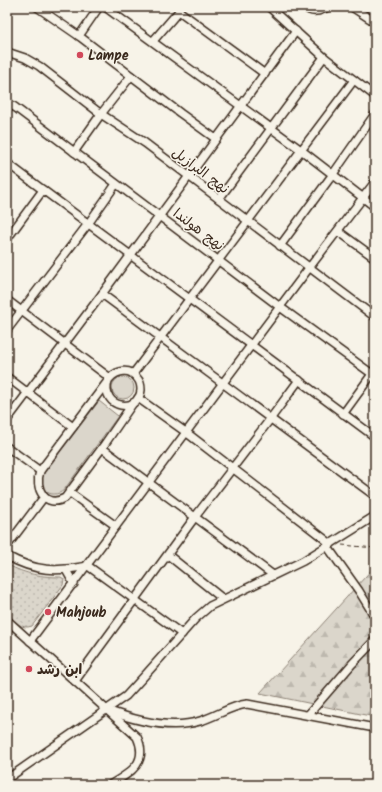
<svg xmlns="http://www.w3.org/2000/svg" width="382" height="792" font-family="Kalam,'Playpen Sans Arabic',sans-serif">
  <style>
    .forest { fill: url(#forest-firs); stroke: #8b8074 }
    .park { fill: url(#park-dots); stroke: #8b8074 }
    .garden { fill: #dbd6cb; stroke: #8b8074 }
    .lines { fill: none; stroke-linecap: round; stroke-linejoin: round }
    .minor-casing { stroke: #3b2a1e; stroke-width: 10 }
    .path { stroke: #3b2a1e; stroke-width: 1; stroke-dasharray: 4 3; stroke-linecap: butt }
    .minor { stroke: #f7f3e8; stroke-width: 7 }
    .poi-dot { fill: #d1495b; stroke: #f7f3e8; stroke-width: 1.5 }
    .labels { text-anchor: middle; stroke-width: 3; stroke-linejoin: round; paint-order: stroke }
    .poi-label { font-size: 14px; font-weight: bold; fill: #3b2a1e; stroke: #f7f3e8; text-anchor: start }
    .street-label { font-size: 14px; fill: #3b2a1e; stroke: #f7f3e8 }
  </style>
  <defs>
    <pattern id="forest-firs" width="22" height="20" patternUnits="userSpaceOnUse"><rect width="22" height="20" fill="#dbd6cb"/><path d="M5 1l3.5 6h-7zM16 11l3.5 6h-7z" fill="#bdb8ae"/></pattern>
    <pattern id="park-dots" width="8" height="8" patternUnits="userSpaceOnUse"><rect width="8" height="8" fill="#dbd6cb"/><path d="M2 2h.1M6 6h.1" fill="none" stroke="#bdb8ae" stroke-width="1.8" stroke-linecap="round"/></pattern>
  </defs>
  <rect width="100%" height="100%" fill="#f7f3e8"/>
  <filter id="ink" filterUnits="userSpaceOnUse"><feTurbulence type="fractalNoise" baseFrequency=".025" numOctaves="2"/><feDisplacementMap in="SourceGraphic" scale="8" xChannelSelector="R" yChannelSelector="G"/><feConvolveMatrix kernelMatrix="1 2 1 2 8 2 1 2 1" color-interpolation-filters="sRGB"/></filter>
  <g filter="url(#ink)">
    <!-- forest -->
    <path class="forest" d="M375,566v151l-115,-24z"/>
    <!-- park -->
    <path class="park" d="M8,565c17,9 34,12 53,12l3,2 -1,6 -31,41c-11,4 -17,-5 -25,-11z"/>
    <!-- garden -->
    <g class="garden">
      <circle cx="123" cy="388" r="11"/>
      <path d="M99,401l19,15 -54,74c-13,11 -28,-2 -21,-16z"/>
    </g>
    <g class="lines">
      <!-- minor casing -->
      <g class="minor-casing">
        <g id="minor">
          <path d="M37,7l42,29"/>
          <path d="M99,7l-20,29 101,77 36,26"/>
          <path d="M105,7l196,143 74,57"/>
          <path d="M269,7l55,50 51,39"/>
          <path d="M305,7c7,7 15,4 23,0"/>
          <path d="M352,7l23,15"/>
          <path d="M179,11l86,63"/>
          <path d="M153,41l26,-30v-4"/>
          <path d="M7,52l18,6 14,8 62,48 44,29 230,174"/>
          <path d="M7,102l9,6 264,199 95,69"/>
          <path d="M74,152l27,-38 30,-38"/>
          <path d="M7,163l36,27"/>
          <path d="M219,199l105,-142"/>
          <path d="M338,231l37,27"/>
          <path d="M7,239l36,-49 332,247"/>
          <path d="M280,246l53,-72 42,-60"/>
          <path d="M102,294l194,-263"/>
          <path d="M7,300l103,78"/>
          <path d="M7,330l81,-106 28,-40"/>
          <path d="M133,374l221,-294"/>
          <path d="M7,377l66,50"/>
          <path d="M138,398l49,35 144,111"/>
          <path d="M133,403l-31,45 171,127"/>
          <path d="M343,414l32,-44"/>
          <path d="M7,420l95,-126 273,202"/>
          <path d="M7,447l33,24"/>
          <path d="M102,448l-37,50c-20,11 -31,-10 -25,-27l70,-93c8,-8 20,-10 27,0 3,3 4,8 4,12 -2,24 -41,19 -33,-9"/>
          <path d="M70,493l46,33"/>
          <path d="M7,546l37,-49"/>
          <path d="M327,546l32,45 16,26"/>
          <path d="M168,555l55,44"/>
          <path d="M7,556c29,16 49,16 81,10l94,68"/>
          <path d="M66,570l8,14"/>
          <path d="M7,620l130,117c12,26 -7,36 -27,48"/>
          <path d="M30,641l279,-373 66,-86"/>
          <path d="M75,681l120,-164 76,-99 28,-38"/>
          <path d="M107,710c29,11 63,20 93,11 17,-5 30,-15 47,-17l128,24"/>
          <path d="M308,715l44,-51 23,-24"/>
          <path d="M7,779l119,-83 21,-23 49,-55 14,-12 93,-45 72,-45"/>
        </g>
      </g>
      <!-- path -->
      <path class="path" d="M342,545l33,3"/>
      <!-- minor -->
      <use href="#minor" class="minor"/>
    </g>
  </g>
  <!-- markers -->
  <g class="poi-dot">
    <circle cx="80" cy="55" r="4"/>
    <circle cx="48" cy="612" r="4"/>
    <circle cx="29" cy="669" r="4"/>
  </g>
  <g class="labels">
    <!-- poi labels -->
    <g class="poi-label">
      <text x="88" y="60">Lampe</text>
      <text x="56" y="617">Mahjoub</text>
      <text x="37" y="674">ابن رشد</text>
    </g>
    <!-- street labels -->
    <g class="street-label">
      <text transform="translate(201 170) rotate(37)" y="5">نهج البرازيل</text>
      <text transform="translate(199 229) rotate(37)" y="5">نهج هولندا</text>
    </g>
  </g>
  <!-- margin -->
  <rect width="382" height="792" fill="none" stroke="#f7f3e8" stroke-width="24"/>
  <rect x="12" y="12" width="358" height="768" fill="none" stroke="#3b2a1e" stroke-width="1.5" filter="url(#ink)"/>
</svg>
